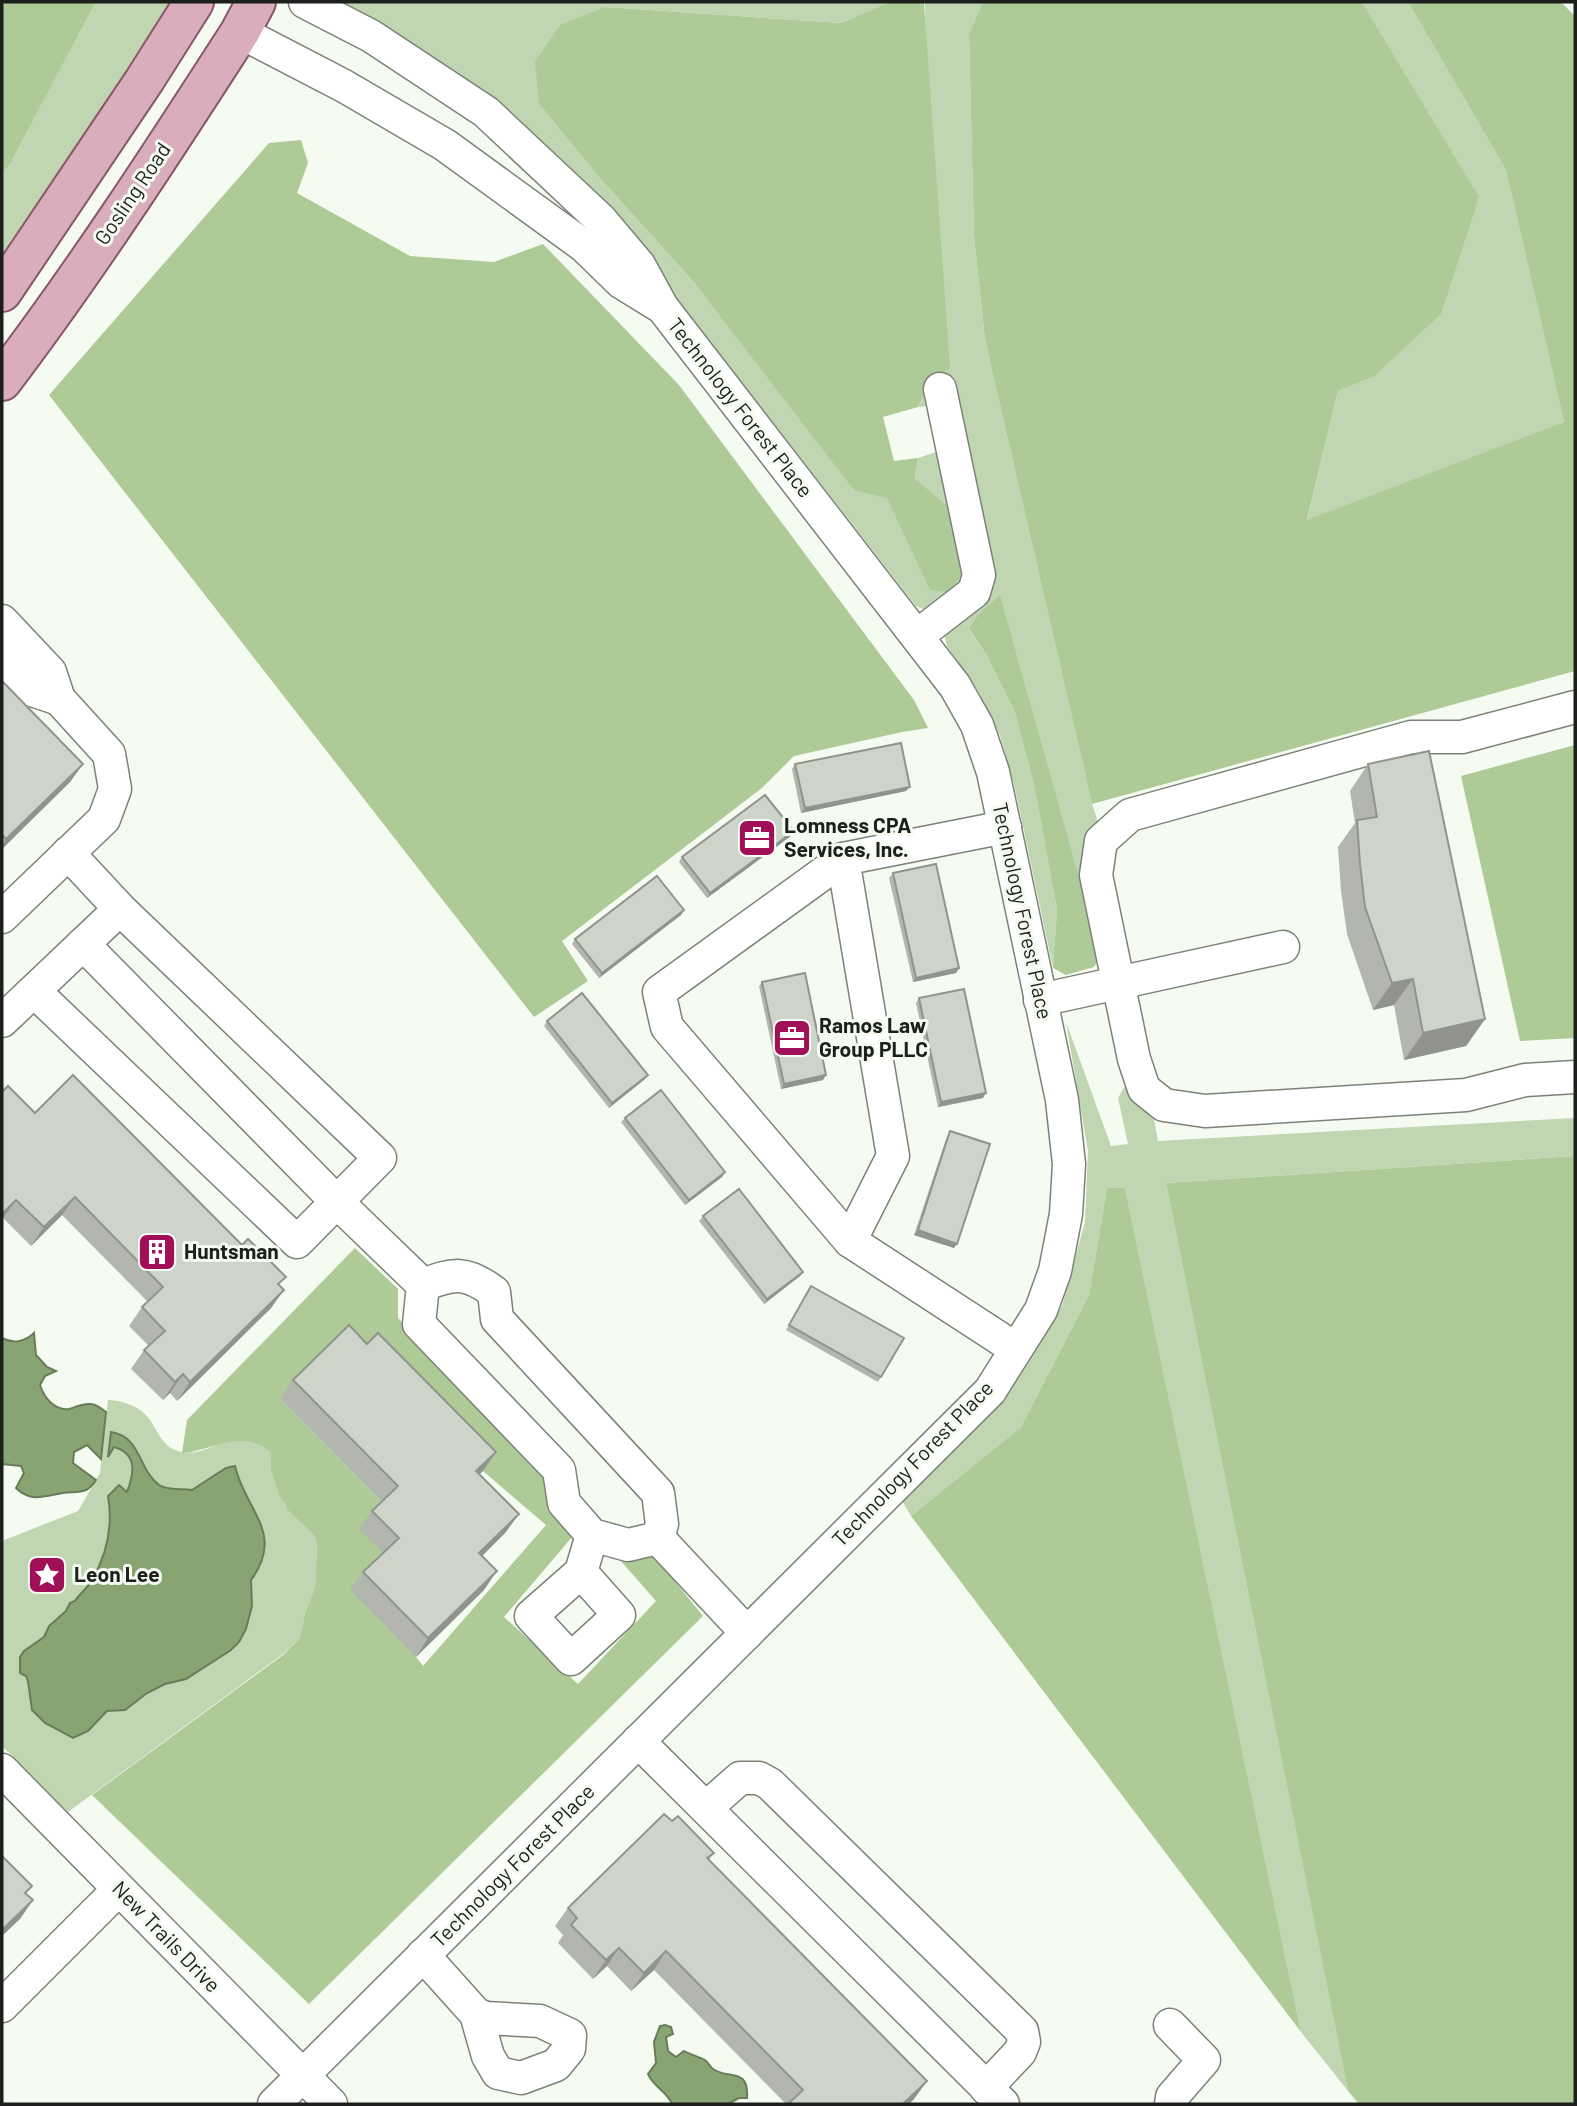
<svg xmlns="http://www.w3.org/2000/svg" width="1577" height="2106" font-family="Barlow,sans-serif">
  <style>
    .green { fill: #c0d5b1 }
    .forest { fill: #adca97; fill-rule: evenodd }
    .water { fill: #87a472; stroke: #677c58; stroke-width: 2 }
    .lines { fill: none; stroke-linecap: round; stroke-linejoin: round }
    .minor-casing { stroke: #7d8279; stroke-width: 35 }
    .major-casing { stroke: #885867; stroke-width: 42 }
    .minor { stroke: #fff; stroke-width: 32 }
    .major { stroke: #daadbc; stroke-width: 38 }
    .wall { fill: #b2b6af }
    .shaded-wall { fill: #91948e }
    .building { fill: #cfd4cb; stroke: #91948e; stroke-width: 2 }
    .labels { text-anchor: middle; stroke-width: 6; stroke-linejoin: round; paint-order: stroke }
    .street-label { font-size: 21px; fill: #1d1f1c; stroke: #f5fbf1 }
    .poi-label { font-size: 21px; font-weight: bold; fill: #1d1f1c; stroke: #f5fbf1; text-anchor: start }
  </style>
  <rect width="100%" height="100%" fill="#f5fbf1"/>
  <!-- green -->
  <g class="green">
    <path d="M96,2h76l-48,75 -122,182v-87l7,-6z"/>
    <path d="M328,2h561l-48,21 -236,-16 -66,97 60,73 288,321 13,23 28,-30 -13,-12 3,-21 21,-7 32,124 -41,37 -14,-6 -283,-364z"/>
    <path d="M920,2h63l-14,31 5,203 11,104 107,464 6,18c-17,23 -17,45 -14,72l-84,-298 -31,34 17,24 29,58 19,73 23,125 -4,58 -39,-184 -14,-48 -22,-46 -31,-44 -3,-13 34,-34 -48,-193 -12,1 13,-27 -6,-377z"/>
    <path d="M1362,2h46l98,168 58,252 -257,99 31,-130 35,-14 106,-179z"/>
    <path d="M1066,1022l45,124 17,-2 -10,-46 8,-14 27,30 5,27 417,-23v38l-409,27 182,908 -47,-59 -176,-844h-18l-18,107 -68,132 -110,89 -10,-17 114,-117 47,-76 23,-84 3,-71z"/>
    <path d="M108,1400c16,1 32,6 42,20 8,12 13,27 28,31 32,10 55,-31 92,1l1,19 14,34 24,25 6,7 2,12 -2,38 -10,26 -5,25 -17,16 -215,158 -66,-66v-205l76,-30 22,-38z"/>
  </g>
  <!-- forest -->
  <g class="forest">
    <path d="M2,2h94l-87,164 -7,6z"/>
    <path d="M889,2l35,1 26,365 -19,12 -13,27 -35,10 11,44 24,-3 -3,21 32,27 18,61 -9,16 -10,9 -16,-2 -43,-92 -33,-8 -157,-204 -98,-109 -60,-73 -4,-42 25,-37 45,-18 236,16z"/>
    <path d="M983,2h379l117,195 -38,117 -68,63 -35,14 -31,129 257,-98 -58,-252 -98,-168h153l14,14v655l-483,133 -107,-464 -11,-104 -5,-203z"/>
    <path d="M301,140l7,23 -11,30 113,63 84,6 49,-18 136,141 235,315 14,28 -26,4 -108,24 -32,32 -200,153 26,40 -54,36 -485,-622 220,-252z"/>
    <path d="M1000,595l84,299 15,65 -5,8 -28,8 -13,-7 4,-58 -23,-125 -19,-73 -29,-58 -17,-25 10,-15z"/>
    <path d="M1575,745v293l-55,3 -59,-265z"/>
    <path d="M1575,1156v948h-216l-11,-13 -182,-908z"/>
    <path d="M1107,1188h18l176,844 -390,-516 110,-89 68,-132z"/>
    <path d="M355,1248l43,41v29l145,155 30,63 -69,81 74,67 78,-83 -36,-41 30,-9 53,65 -394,388 -217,-209 191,-140 17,-17 5,-25 10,-26 2,-39 -2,-11 -6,-7 -20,-19 -9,-15 -9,-25 -1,-19c-29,-25 -57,-1 -88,1l5,-33zM366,1352l117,119 63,54 -123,141 -7,-9 -30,-101 -1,-51 -105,-106z"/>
  </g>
  <!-- water -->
  <g class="water">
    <path d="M34,1333l2,22 11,12 9,4 -11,5 -5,9c4,12 14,26 29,24 8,-2 13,-6 22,-5 5,0 11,5 15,8l-5,47 -14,-14 -13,7 -1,11 23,17c-9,15 -18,11 -33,13 -18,3 -32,10 -47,-5l8,-15 -3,-7 -19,-2v-126c11,6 23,4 32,-5z"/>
    <path d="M111,1432c31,5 27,38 48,53 8,6 23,3 33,5l34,-22 9,-2c9,43 51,67 16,114l1,26 -6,23 -7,13 -8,8 -45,29 -21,5 -18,9 -22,17 -18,1 -19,20 -15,7 -28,-15 -13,-13 -4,-29 -2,-5 -6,-3v-16l4,-6 20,-14 5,-11 17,-15 4,-8 5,-2c5,-8 13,-13 17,-21 15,-26 21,-55 16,-84l11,-11 8,7c7,-18 11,-38 -13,-45l-6,10z"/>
    <path d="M665,2025l6,2 2,7 -7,3 2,14 8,6 8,-6c7,4 16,6 21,9 4,3 5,7 8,9 16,11 36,-2 34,29h-8l-11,6h-56c-5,-13 -19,-17 -24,-30l8,-11 -2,-21 6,-16z"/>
  </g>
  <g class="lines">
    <!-- minor casing -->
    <g class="minor-casing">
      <g id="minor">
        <path d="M240,32l104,54 101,59 139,101 37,36 39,24"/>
        <path d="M2,621l48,51 9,27 50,55 6,35 -11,30 -102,98"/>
        <path d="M917,636l57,-44 5,-17 -39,-186"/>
        <path d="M2,660l30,30 27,9"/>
        <path d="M1575,707l-113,30h-51l-281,78 -29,26 -5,34 38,184 10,30 20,16 41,6 261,-16 59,-15 50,-3"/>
        <path d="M1005,827l-162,32 -184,133 8,35 183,214 166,108"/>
        <path d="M843,859l50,297 -43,85"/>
        <path d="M83,944l254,258 86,83c31,-12 43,-14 71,7l3,27 161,174 4,31 -4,14 -30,7 -36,-10 -28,-32 -5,-33 -140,-146 4,-39"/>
        <path d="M34,991l263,251 83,-84 -260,-249 -52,-56"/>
        <path d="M1040,1000l243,-53"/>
        <path d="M2,1021l118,-112"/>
        <path d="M658,1538l89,95"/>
        <path d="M581,1572l-50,44 40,43 48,-44 -38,-43 11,-37"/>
        <path d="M638,1741l365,363"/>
        <path d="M2,1770l329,334"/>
        <path d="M706,1808l34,-30h19l11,6 252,247 2,11 -4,10 -34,36"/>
        <path d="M423,1955l53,59 12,42 10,17 23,5 35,-13 13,-16 1,-14 -30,-14 -54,-3 -10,-4"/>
        <path d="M2,2006l117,-117"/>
        <path d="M1170,2025l34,35 -32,37 -1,7"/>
        <path d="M274,2104l716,-713 51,-81 14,-39 11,-57 3,-50 -7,-64 -69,-328 -16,-47 -22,-39 -293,-379 -23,-42 -38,-45 -115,-108 -115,-76 -66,-34"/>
      </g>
    </g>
    <!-- major casing -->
    <g class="major-casing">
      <g id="major">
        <path d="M2,292l142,-211 50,-79"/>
        <path d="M2,381c85,-112 162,-231 238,-349l16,-30"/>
      </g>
    </g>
    <!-- minor -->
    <use href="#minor" class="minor"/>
    <!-- major -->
    <use href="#major" class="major"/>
  </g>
  <!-- wall -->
  <g class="wall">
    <path d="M2,681l81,83 -13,18 -68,67z"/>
    <path d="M795,764l111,27 -105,22 -9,-44z"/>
    <path d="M1368,764l117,255 -19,27 -62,14 -10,-55 -21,5 -26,-76 -6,-43 -3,-44 17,-24 -5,-32z"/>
    <path d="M794,831l-3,5 -84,62 -28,-36 3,-5z"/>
    <path d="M893,873l66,95 -3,5 -43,9 -24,-104z"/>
    <path d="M684,910l-3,5 -82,63 -27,-34 3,-5z"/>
    <path d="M762,982l61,98 -42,9 -22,-103z"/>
    <path d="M919,998l64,100 -45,9 -22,-104z"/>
    <path d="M547,1021l98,58 -36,29 -65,-82z"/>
    <path d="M2,1092l33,21 245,173 -9,22 -94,93 -7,-8 -7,7 -32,-31 13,-19 5,-4 -20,-20 13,-19 6,-5 -86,-87 -31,31 -28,-28 -1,2z"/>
    <path d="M625,1118l100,54 -3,5 -37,28 -64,-83z"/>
    <path d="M950,1131l4,117 -40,-13 33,-99z"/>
    <path d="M703,1216l97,60 -36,28 -65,-83z"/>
    <path d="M811,1286l70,91 -3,5 -92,-52z"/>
    <path d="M293,1380l190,91 -4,3 27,58 -24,24 2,34 -68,67 -66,-67 13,-18 20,-19 -24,-24 13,-18 10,-9 -102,-103z"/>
    <path d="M672,1821l42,32 -5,7 218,221 -13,18 -5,5h-123l-132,-134 -23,21 -24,-25 -14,13 -35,-36 5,-8 -8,-9 13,-18z"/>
  </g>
  <!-- shaded-wall -->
  <g class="shaded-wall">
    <path d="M83,764l-13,18 -68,67v-3l4,-7z"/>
    <path d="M910,787l-4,4 -105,22 4,-5z"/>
    <path d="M794,831l-3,5 -84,62 3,-5z"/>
    <path d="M684,910l-3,5 -82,63 3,-5z"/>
    <path d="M959,968l-3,5 -43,9 3,-4z"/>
    <path d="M1413,979l-19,26 -21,5 19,-27z"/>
    <path d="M1485,1019l-19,27 -62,14 19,-27z"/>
    <path d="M648,1075l-3,4 -36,29 3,-5z"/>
    <path d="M826,1075l-3,5 -42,9 3,-5z"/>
    <path d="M986,1093l-3,5 -45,9 3,-5z"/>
    <path d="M725,1172l-3,5 -37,28 4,-5z"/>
    <path d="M75,1197l-13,18 -31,31 13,-19z"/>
    <path d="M16,1200l-13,18 -1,2v-6z"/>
    <path d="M918,1230l39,14 -3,4 -40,-13z"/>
    <path d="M803,1272l-3,4 -36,28 3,-5z"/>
    <path d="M284,1290l-13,18 -94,93 13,-19z"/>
    <path d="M183,1374l-13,19 -7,7 12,-18z"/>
    <path d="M496,1452l-13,19 -19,18 12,-18z"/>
    <path d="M519,1514l-13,18 -40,40 13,-19z"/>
    <path d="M497,1571l-13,19 -68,67 12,-19z"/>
    <path d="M33,1900l-13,19 -18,17v-6z"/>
    <path d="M619,1948l-12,18 -14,13 13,-19z"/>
    <path d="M666,1951l-12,19 -23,21 13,-18z"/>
    <path d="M927,2081l-13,18 -5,5h-6z"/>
  </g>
  <!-- building -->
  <g class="building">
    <path d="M2,681l81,83 -77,75 -4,-5z"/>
    <path d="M901,743l9,44 -105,21 -10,-44z"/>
    <path d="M1429,751l56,268 -62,14 -10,-54 -21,4 -27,-76 -5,-43 -3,-44 20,-3 -9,-53z"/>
    <path d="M765,795l29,36 -84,62 -28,-36z"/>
    <path d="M936,864l23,104 -43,10 -23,-105z"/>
    <path d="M657,876l27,34 -82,63 -27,-34z"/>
    <path d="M805,973l21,102 -42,9 -22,-102z"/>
    <path d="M964,989l22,104 -45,9 -22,-104z"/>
    <path d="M582,993l66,82 -36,28 -65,-82z"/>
    <path d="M73,1075l169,170 6,-6 38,38 -8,7 6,6 -94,92 -7,-8 -8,8 -31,-32 21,-19 -23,-24 21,-20 -88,-90 -31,30 -28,-27 -14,14v-122l6,-6 27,27z"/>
    <path d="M661,1090l64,82 -36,28 -64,-82z"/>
    <path d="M950,1131l40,13 -33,100 -39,-14z"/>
    <path d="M739,1189l64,83 -36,27 -64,-83z"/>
    <path d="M811,1286l93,52 -23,39 -92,-52z"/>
    <path d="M349,1325l18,19 11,-11 118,119 -20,19 43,43 -40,39 18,18 -69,67 -65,-66 36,-34 -27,-27 26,-25 -105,-106z"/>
    <path d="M664,1814l8,7 6,-5 36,37 -7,5 220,223 -24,23h-115l15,-14 -137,-139 -22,22 -25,-25 -13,12 -35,-35 6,-7 -9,-10z"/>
    <path d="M2,1856l30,30 -7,7 8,7 -31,30z"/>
  </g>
  <!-- icons -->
  <defs>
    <g id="office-square" transform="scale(2.0125)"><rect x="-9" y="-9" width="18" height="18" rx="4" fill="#a00f57" stroke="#f5fbf1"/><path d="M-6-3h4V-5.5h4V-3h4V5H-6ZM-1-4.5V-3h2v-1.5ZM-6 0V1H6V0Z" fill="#fff"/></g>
    <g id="building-square" transform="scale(2.0125)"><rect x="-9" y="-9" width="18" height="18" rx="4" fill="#a00f57" stroke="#f5fbf1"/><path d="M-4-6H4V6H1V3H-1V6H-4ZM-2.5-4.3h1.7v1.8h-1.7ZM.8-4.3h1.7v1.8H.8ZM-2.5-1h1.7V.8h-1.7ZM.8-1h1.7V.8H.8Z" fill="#fff"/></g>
    <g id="sight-square" transform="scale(2.0125)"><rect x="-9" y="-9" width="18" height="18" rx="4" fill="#a00f57" stroke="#f5fbf1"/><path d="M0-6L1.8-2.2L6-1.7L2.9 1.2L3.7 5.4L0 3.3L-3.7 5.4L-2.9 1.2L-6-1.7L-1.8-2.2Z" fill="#fff"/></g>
  </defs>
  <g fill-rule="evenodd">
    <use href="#office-square" x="757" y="838"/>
    <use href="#office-square" x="792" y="1038"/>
    <use href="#building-square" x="157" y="1252"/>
    <use href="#sight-square" x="47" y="1575"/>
  </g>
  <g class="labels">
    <!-- street labels -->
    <g class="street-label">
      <text transform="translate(133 194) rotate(-56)" y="7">Gosling Road</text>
      <text transform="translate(740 408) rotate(52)" y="7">Technology Forest Place</text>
      <text transform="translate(1022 911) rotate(78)" y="7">Technology Forest Place</text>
      <text transform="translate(913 1464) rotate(-46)" y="7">Technology Forest Place</text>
      <text transform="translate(513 1866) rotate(-45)" y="7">Technology Forest Place</text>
      <text transform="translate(166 1937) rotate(46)" y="7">New Trails Drive</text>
    </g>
    <!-- poi labels -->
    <g class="poi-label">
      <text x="784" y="833">Lomness CPA<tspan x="784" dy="24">Services, Inc.</tspan></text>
      <text x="819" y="1033">Ramos Law<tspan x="819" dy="24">Group PLLC</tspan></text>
      <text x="184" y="1259">Huntsman</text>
      <text x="74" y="1582">Leon Lee</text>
    </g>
  </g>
  <!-- border -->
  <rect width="1577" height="2106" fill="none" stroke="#1d1f1c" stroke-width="7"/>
</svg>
